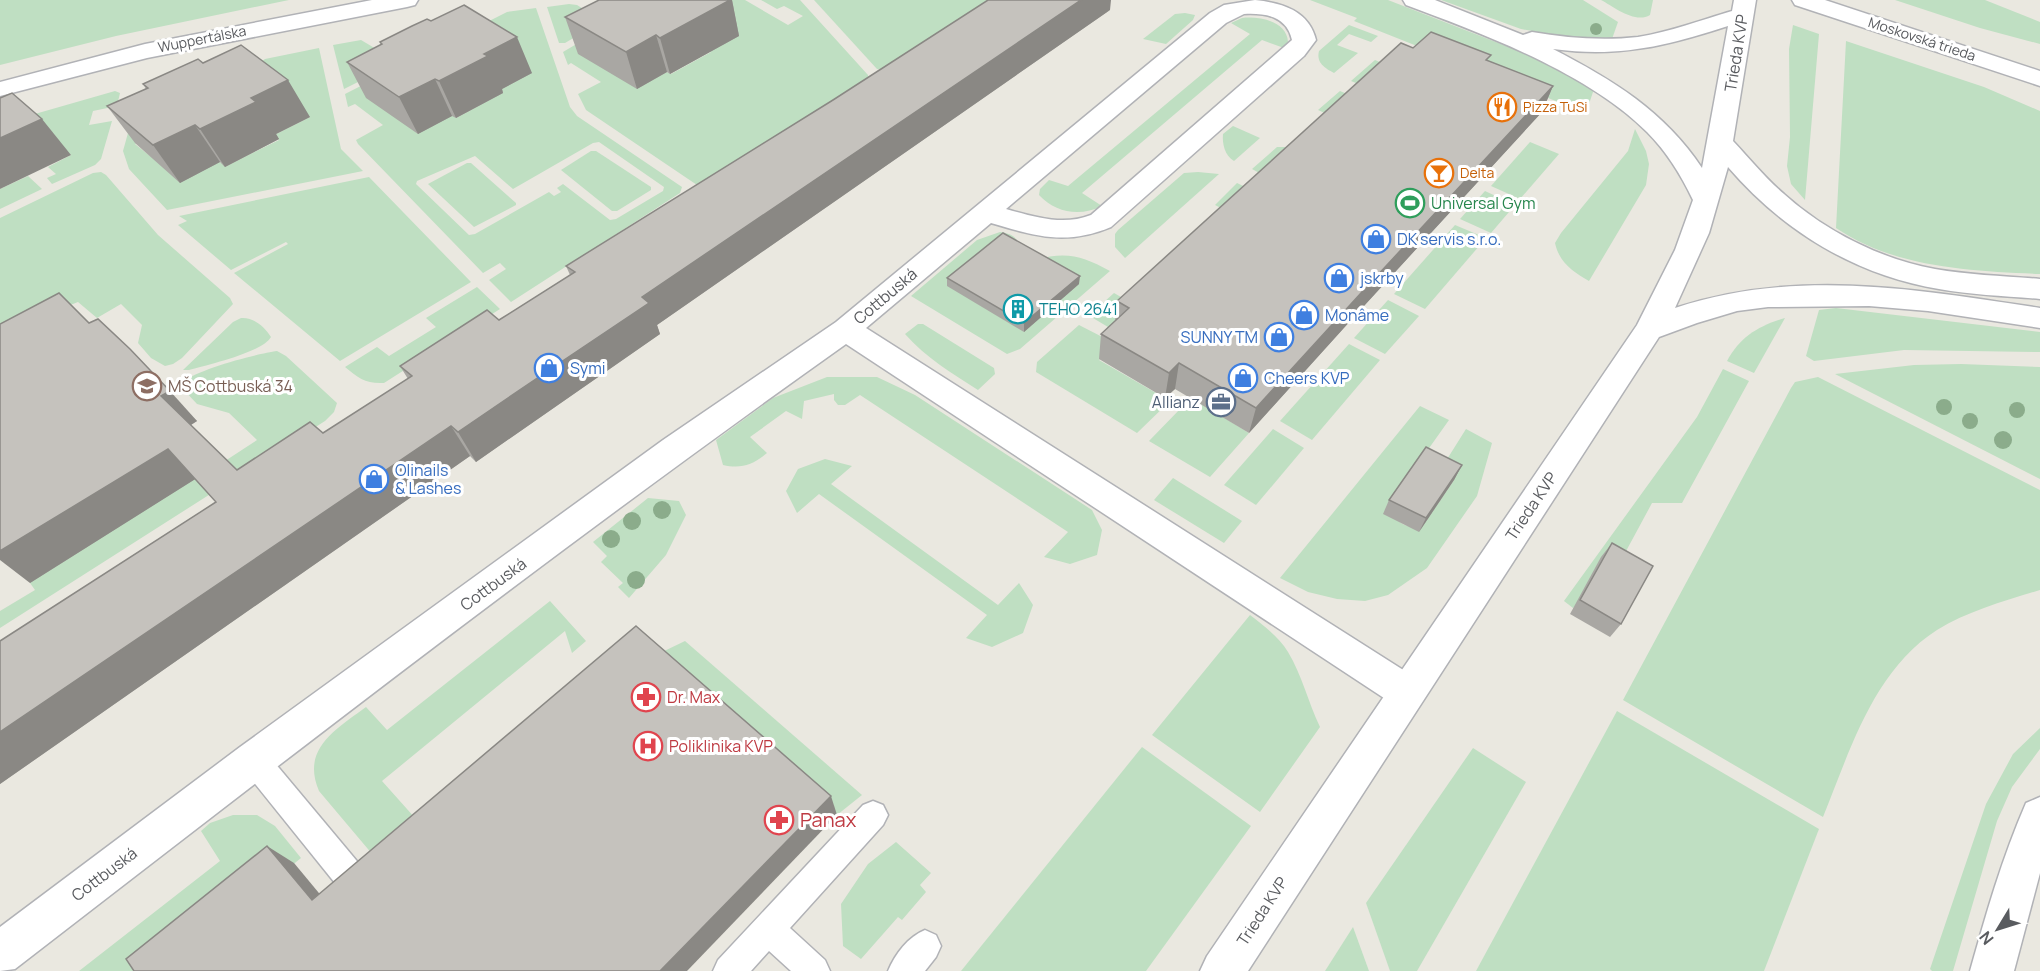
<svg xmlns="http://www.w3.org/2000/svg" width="2040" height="971" font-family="Manrope,sans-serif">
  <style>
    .green { fill: #bfdfc2; fill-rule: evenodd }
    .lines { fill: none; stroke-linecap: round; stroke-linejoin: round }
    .service-casing { stroke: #b1b2b6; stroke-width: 3 }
    .minor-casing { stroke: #b1b2b6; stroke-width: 3 }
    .tertiary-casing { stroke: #b1b2b6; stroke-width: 3 }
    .service { fill: #fff; fill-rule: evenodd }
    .minor { fill: #fff; fill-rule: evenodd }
    .tertiary { fill: #fff; fill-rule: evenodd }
    .tree { fill: #8bac8b }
    .wall { fill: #a9a7a3 }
    .shaded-wall { fill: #8a8884 }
    .building { fill: #c5c2bd; stroke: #8a8884; stroke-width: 1.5 }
    .labels { text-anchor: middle; stroke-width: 6; stroke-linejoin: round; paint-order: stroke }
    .far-street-label { font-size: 14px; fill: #595b5f; stroke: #fff }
    .far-food-label { font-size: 14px; fill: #c56008; stroke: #fff; text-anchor: start }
    .street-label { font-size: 16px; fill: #595b5f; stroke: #fff }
    .leisure-label { font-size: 16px; fill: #27864d; stroke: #fff; text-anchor: start }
    .shop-label { font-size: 16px; fill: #366cbe; stroke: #fff; text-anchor: start }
    .culture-label { font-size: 16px; fill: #0d838f; stroke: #fff; text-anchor: start }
    .education-label { font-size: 16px; fill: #785e54; stroke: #fff; text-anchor: start }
    .service-label { font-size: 16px; fill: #4e5e75; stroke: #fff; text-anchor: end }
    .health-label { font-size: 16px; fill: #be3a42; stroke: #fff; text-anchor: start }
    .near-health-label { font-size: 20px; fill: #be3a42; stroke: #fff; text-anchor: start }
  </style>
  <rect width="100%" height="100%" fill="#eae8e0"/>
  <!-- green -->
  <g class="green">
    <path d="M0,0h289l-173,36 -116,29z"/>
    <path d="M654,0h91l43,25 15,-9 -19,-10 -7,3 -16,-9h39l68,75v4l-171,106 -111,-75 -8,-16 23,-12 -30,-19 -3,2 -5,-13 42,-25 32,61 30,-16 4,2 40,-22z"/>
    <path d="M814,0h177l-109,70 -5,-1z"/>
    <path d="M1310,0h78l162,63 44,26 -8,24 -232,-92 3,-3z"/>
    <path d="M1441,0h142l35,22 -6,17 -42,-1 -49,-9z"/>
    <path d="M1601,0h52l-3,15c-15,9 -36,-8 -49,-15z"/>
    <path d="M1895,0h90l55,22v22l-60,-16z"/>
    <path d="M569,4l8,1 25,16 -37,22h-6l-12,-36z"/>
    <path d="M536,8l34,99 7,9 105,71 -2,6 -169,109 -22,-22 17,-11 -6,-6 -17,10 -125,-129 -2,-4 27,-15 -28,-21 -7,3 -3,-13 57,-29 54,53 46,-25 -82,-37 87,-44zM599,142l65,45 -1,4 -47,28 -6,1 -47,-36 -6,4 4,4 -7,4 -5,-4 -74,42 -6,1 -53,-51 1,-3 58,-25 38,33 80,-46z"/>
    <path d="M1185,13l10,2 -2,5 -27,24 -23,-5 32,-25z"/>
    <path d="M1242,18c17,-2 45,3 46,24l-4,6 -22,-8 -180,153 20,13c-22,11 -46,7 -63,-11l1,-6 9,-9 19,6 182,-152 -19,-11z"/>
    <path d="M1349,25l29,11 -7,6 -22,-8 -12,11 21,8 -24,20c-9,-5 -18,-10 -15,-22z"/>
    <path d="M1793,25l26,9 -14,166 -14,-16 -4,-18 3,-29 -1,-88z"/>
    <path d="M361,40l37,22 -54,27 -11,-44z"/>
    <path d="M1846,41l138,46 56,24v163c-69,-3 -145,-6 -204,-46z"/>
    <path d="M319,48l22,101 22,22 -196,39 -38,-41 -6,-18 5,-18 46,-8 -39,19 15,12 70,6 6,4 53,-26 -5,-5 36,-18 -16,-12 -77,-11 48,-35z"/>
    <path d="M1375,60l31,13 -57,51 -31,-14 22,-19 24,10 11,-10 -24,-10z"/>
    <path d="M115,91l5,2 -3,13 -24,5 -4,14 23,-4 -11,38 -6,6 -43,19 -5,-6 9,-4 -8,-7 23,-12 -71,-31z"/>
    <path d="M1233,126l27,12 -26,23c-9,-5 -12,-17 -11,-27z"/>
    <path d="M1635,129l11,22 3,13 -3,21 -57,96c-16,-9 -30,-19 -34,-38l6,-10 67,-82z"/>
    <path d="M1530,142l29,12 -39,45 -29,-13z"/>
    <path d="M1277,147h8l27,12 -66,62 -31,-16 22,-22 23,11 14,-13 -22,-12z"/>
    <path d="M591,151h5l55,36v3l-34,21h-5l-51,-41z"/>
    <path d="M467,163h4l45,40v2l-42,22 -46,-43z"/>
    <path d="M101,172l5,3 52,60 72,63 3,6 -51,54 -9,6 -8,2 -14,-8 -13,-15 4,-18 -21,-21 -24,14 -19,-16 -78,31v-115l93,-45z"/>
    <path d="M1198,172l21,2 -94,84 -10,-11v-13l3,-4 66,-57z"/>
    <path d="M28,176l14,13 -42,20v-20z"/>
    <path d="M369,177l102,105 -131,79 -106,-88 54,-29 -2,-2 -55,28 -53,-45 9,-4 -8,-5z"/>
    <path d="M1485,191l30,14 -24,28 -31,-14z"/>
    <path d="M1455,225l31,13 -61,71 -31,-15z"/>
    <path d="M1000,232c14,2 18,6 20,19l15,9c32,-9 47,-4 75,11l-90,78 -13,5 -96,-58 66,-56z"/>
    <path d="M477,287l23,22 -116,74c-18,1 -26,-5 -39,-16l32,-20 12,9 47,-29 -10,-9z"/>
    <path d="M1114,293l35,20 -26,23 -30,-18 -2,-4z"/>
    <path d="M1388,300l31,16 -34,38 -31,-16z"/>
    <path d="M1836,308l204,24v20l-136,-2 -90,11 -8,-5 13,-46z"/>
    <path d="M241,318c12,-1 23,8 30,19 -8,15 -64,28 -82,33h-6l50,-48z"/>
    <path d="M1785,318l-31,55 -27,-12c13,-24 31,-35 58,-43z"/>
    <path d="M918,324h5l71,44 1,6 -17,16c-26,-17 -52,-32 -73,-56z"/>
    <path d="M1079,325l37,19 -17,16 71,41 -33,32 -101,-61 1,-10z"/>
    <path d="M1349,344l31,16 -68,80 -32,-19z"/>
    <path d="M277,351l9,5 51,47 -3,9 -9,9 -325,207v-17l35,-21 -5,-7 56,-78 139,-44 32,-21 -28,-27 -32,-9 -14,-15v-7c15,-13 73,-28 94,-31z"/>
    <path d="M1961,364l79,3v112l-205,-105 79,-9z"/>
    <path d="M1723,369l26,12 -67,122h-30l-34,63 -45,42 -9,-7 133,-184z"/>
    <path d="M827,377h50l38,18 177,115 10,20 -5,25 -27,9 -26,-7 24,-25 -208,-137 -15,10h-7l-4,-5v-6l-30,7 -2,18 -16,-8 -36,26 17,16c-14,12 -26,16 -44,12l-7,-25 57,-42z"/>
    <path d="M1818,377l222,113v100c-35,11 -72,21 -103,40 -64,41 -87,121 -114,187l-200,-117 168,-312 4,-6z"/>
    <path d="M1195,400l54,33 -39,44 -61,-36 33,-34 4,2z"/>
    <path d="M1420,406l29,14 -61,86c8,16 16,23 34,21l32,-47 -15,-8 27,-43 26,14 -15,53 -50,72 -39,27 -23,6 -28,-2 -29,-7 -28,-14z"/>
    <path d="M1273,429l31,19 -48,57 -32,-20z"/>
    <path d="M825,459l27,7 -21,18 167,121 21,-22 14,22 -10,28 -31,14 -26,-9 21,-23 -168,-121 -22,19 -11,-22 12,-22z"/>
    <path d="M1173,478l69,43 -18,22 -70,-43z"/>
    <path d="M648,498l31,3 7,14 -20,40 -37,43 -11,-11 5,-4 -22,-21 6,-6 -14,-14z"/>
    <path d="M550,601l36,40 -14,12 -7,-22 -183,150 50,56 -43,37 -70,-83c-18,-42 16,-61 47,-84l21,23z"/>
    <path d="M1250,615c14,11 29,22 38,37 14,23 20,50 32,75l-60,85 -108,-77z"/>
    <path d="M685,641l177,154 -25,20 -181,-160z"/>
    <path d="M1617,711l202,118 -55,142h-288z"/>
    <path d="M2040,728v21l-28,38 -15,34 -44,150h-21l-2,-2 56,-165 27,-50z"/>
    <path d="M1142,747l109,79 -105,145h-185z"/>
    <path d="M1473,748l53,34 -109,189h-27l-24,-68z"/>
    <path d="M233,815h24l18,11 26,32 -138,113h-84l141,-110 -19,-30 9,-8z"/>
    <path d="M896,842l35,31 -11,12 6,7 -24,28 -4,-3 -37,42 -18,-13 -2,-42 27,-40z"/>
    <path d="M1353,927l16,44h-44z"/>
  </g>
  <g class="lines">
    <!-- service casing -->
    <g class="service-casing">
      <g id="service">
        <path d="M254,747l10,3 97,116 4,11 -4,11 -11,4 -11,-4 -95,-118 -4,-10 4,-10z"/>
        <path d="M873,801l10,4 5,10 -5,10 -93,103 35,32 5,11h-39l-22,-20 -18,20h-38l5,-11 145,-155z"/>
        <path d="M925,930l11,5 5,11 -5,11 -11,14h-37c7,-17 20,-34 37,-41z"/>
      </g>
    </g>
    <!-- minor casing -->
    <g class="minor-casing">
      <g id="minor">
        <path d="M372,0h46l-3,5 -8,2 -260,51 -147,38v-14l145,-38z"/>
        <path d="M1255,0c28,3 54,11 61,40l-12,16 -193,171c-45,19 -76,9 -120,-4l-125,105 553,352 6,12 -6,12 -13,5 -13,-5 -547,-360c-282,200 -557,413 -831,625l-15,2v-44l240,-180 423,-307 173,-118 374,-309 14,-8zM1244,14c21,-1 43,2 48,26l-201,175c-28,11 -56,2 -85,-6l220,-186z"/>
        <path d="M2040,797v76l-26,98h-44c16,-57 32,-113 56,-168z"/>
      </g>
    </g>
    <!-- tertiary casing -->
    <g class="tertiary-casing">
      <g id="tertiary">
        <path d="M1403,0h32l88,35 9,-3c35,6 70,9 106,5 32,-5 63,-17 94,-26l2,-11h22l-23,141c17,18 32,37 51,53 41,37 96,65 151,75 34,6 70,7 105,10v20c-34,-3 -68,-4 -101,-10 -84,-14 -156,-58 -211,-122l-19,66 -34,75c120,-40 242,-19 365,0v20l-112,-17 -59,-5 -101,1 -31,4 -40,12 -38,14 -411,634h-48l7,-15 430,-631 38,-75 18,-50c-12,-25 -26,-48 -46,-68 -59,-59 -163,-98 -241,-127zM1728,26l-26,142c-38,-57 -89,-88 -149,-119 65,9 114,-3 175,-23z"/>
        <path d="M1792,0h33l215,71v15l-245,-81z"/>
      </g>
    </g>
    <!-- service -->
    <use href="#service" class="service"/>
    <!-- minor -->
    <use href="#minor" class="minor"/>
    <!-- tertiary -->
    <use href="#tertiary" class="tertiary"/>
  </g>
  <!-- trees -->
  <g class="tree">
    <circle cx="1596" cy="29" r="6"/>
    <circle cx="1944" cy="407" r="8"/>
    <circle cx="2017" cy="410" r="8"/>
    <circle cx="1970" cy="421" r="8"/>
    <circle cx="2003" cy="440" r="9"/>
    <circle cx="662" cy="510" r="9"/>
    <circle cx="632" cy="521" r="9"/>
    <circle cx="611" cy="539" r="9"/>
    <circle cx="636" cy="580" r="9"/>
  </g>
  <!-- wall -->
  <g class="wall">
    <path d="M599,0h133l7,36 -69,38 -3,-2 -30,17 -59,-35 -13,-37z"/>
    <path d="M1110,10l-453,315 3,9 -184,128 -6,-6 -470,328v-143l216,-139 -21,-23 -165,104 59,-260 108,98 -6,4 46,45 86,-37 85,-54 -8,-13 99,-46 71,-45 -4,-9z"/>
    <path d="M380,42l152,31 -30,16 1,4 -47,25 -4,-2 -34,18 -52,-36 -19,-36 34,-17z"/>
    <path d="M1413,48l76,13 64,25 -11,26 -190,207 -103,114 -74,-44 -10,9 -66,-39 2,-25 14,-13 2,-20z"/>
    <path d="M203,63l107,54 -34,17 3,5 -54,28 -5,-5 -40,21 -45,-40 -28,-37 39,-17 -3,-5z"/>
    <path d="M947,278l132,6 -55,48 -77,-46z"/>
    <path d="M1462,465l-8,15 -35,52 -36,-18 6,-14z"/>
    <path d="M1612,543l9,81 -11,13 -40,-23 31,-57z"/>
  </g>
  <!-- shaded-wall -->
  <g class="shaded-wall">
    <path d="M730,0h2l7,36 -69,38 -10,-36z"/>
    <path d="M1081,0h30l-1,10 -453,315 3,9 -184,128 -18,-30 184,-135z"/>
    <path d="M656,35l11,37 -30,17 -11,-37z"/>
    <path d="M517,37l15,36 -30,16 1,4 -47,25 -17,-37 45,-27z"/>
    <path d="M435,79l17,37 -34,18 -19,-37z"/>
    <path d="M288,80l22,37 -34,17 3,5 -54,28 -25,-38 51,-31z"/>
    <path d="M1553,86l-11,26 -190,207 -103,114 7,-25 105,-115z"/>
    <path d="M42,119l29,36 -71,34v-51z"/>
    <path d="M195,125l25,37 -40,21 -27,-38z"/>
    <path d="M1080,276l-1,8 -55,48v-9z"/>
    <path d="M1179,363l-4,26 -10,9 4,-25z"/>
    <path d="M170,391l27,30 -8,5 -28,-30z"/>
    <path d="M451,426l19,30 -470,328v-52z"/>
    <path d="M168,449l29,29 -167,105 -30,-23v-12z"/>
    <path d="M1462,465l-8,15 -35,52 7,-14z"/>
    <path d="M831,796l6,19 -150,156h-27z"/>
    <path d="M267,846l27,17 44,53 -26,-16z"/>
  </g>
  <!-- building -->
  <g class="building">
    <path d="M599,0h131l-70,38 -4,-3 -30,17 -61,-35z"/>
    <path d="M988,0h93l-439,297 7,6 -94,63 -97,66 -7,-6 -451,306v-91l216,-139 -48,-53 -168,102v-227l59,-31 30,30 9,-4 32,30 40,42 -9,5 76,74 73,-48 13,11 89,-57 -12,-10 87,-56 12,10 76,-48 -9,-6 267,-166z"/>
    <path d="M464,5l53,32 -33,17 4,2 -49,25 -4,-2 -36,18 -52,-35 35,-18 -2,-2 32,-16 15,-7 4,2z"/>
    <path d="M1431,32l60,23 -5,5 67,26 -192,207 -105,115 -77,-45 -10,10 -68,-39 28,-26 -12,-7 284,-258 12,5z"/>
    <path d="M241,45l47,35 -37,18 5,4 -56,27 -5,-4 -42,20 -46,-39 41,-18 -5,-4 55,-25 5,4z"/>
    <path d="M12,93l30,26 -42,19v-40z"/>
    <path d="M1003,233l77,43 -56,47 -77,-45z"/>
    <path d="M1426,447l36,18 -36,53 -37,-18z"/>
    <path d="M1612,543l41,23 -32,58 -41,-24z"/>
    <path d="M636,626l195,170 -171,175h-526l-8,-12 141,-113 45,54z"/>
  </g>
  <!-- icons -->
  <defs>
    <g id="restaurant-ring" transform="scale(1.5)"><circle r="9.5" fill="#fff" stroke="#e8710a" stroke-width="1.5"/><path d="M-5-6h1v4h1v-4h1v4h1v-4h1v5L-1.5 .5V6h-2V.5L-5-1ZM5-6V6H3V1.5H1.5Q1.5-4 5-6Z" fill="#e8710a"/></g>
    <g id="bar-ring" transform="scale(1.5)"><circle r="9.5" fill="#fff" stroke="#e8710a" stroke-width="1.5"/><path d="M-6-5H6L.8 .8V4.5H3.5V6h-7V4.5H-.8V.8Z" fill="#e8710a"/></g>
    <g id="stadium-ring" transform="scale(1.5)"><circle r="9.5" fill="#fff" stroke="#2e9e5b" stroke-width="1.5"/><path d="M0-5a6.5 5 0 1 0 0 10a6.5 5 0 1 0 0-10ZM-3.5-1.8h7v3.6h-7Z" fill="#2e9e5b"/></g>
    <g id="shop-ring" transform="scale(1.5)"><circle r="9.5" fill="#fff" stroke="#3f7fe0" stroke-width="1.5"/><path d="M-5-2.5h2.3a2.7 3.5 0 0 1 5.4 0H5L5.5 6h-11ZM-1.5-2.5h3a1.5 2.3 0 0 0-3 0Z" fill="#3f7fe0"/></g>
    <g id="building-ring" transform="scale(1.5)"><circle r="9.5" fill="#fff" stroke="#0f9aa8" stroke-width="1.5"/><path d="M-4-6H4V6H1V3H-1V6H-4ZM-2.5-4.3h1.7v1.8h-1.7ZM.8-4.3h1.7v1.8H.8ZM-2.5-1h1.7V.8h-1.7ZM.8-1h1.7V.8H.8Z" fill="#0f9aa8"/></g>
    <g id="school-ring" transform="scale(1.5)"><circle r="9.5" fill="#fff" stroke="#8d6e63" stroke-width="1.5"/><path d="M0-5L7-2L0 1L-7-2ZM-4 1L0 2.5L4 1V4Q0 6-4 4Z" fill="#8d6e63"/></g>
    <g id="office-ring" transform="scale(1.5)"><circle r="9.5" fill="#fff" stroke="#5c6f8a" stroke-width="1.5"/><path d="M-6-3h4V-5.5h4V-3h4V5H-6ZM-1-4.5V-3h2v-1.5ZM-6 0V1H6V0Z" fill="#5c6f8a"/></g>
    <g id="pharmacy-ring" transform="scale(1.5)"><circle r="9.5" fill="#fff" stroke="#e0444e" stroke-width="1.5"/><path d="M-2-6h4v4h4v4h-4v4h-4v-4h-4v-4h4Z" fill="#e0444e"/></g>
    <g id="hospital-ring" transform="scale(1.5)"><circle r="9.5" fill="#fff" stroke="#e0444e" stroke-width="1.5"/><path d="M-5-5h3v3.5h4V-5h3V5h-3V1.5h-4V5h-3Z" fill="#e0444e"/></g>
  </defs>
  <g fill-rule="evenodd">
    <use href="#restaurant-ring" x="1502" y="107"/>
    <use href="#bar-ring" x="1439" y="173"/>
    <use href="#stadium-ring" x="1410" y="203"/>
    <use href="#shop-ring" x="1376" y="239"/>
    <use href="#shop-ring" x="1339" y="278"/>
    <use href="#building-ring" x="1018" y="309"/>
    <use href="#shop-ring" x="1304" y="315"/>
    <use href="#shop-ring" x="1279" y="337"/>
    <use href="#shop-ring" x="549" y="368"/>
    <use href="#shop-ring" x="1243" y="378"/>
    <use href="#school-ring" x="147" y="386"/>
    <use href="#office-ring" x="1221" y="402"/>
    <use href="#shop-ring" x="374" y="479"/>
    <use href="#pharmacy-ring" x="646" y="697"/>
    <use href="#hospital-ring" x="648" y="746"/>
    <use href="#pharmacy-ring" x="779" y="820"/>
  </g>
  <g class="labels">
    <!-- far-street labels -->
    <g class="far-street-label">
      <text transform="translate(202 39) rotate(-11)" y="5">Wuppertálska</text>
      <text transform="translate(1922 39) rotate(18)" y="5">Moskovská trieda</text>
    </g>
    <!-- far-food labels -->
    <g class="far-food-label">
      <text x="1523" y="112">Pizza TuSi</text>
      <text x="1460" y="178">Delta</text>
    </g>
    <!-- street labels -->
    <g class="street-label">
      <text transform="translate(1736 53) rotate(-81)" y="6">Trieda KVP</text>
      <text transform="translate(885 296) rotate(-40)" y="6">Cottbuská</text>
      <text transform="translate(1531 506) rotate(-56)" y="6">Trieda KVP</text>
      <text transform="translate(493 584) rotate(-36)" y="6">Cottbuská</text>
      <text transform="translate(104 874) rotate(-37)" y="6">Cottbuská</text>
      <text transform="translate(1262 911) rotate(-57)" y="6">Trieda KVP</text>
    </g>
    <!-- leisure labels -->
    <g class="leisure-label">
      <text x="1431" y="209">Universal Gym</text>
    </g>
    <!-- shop labels -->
    <g class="shop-label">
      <text x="1397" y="245">DK servis s.r.o.</text>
      <text x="1360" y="284">jskrby</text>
      <text x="1325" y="321">Monâme</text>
      <text x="1258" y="343" text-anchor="end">SUNNY TM</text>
      <text x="570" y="374">Symi</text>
      <text x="1264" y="384">Cheers KVP</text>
      <text x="395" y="476">Olinails<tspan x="395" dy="18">&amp; Lashes</tspan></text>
    </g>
    <!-- culture labels -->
    <g class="culture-label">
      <text x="1039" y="315">TEHO 2641</text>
    </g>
    <!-- education labels -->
    <g class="education-label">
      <text x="168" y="392">MŠ Cottbuská 34</text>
    </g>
    <!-- service labels -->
    <g class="service-label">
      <text x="1200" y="408">Allianz</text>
    </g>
    <!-- health labels -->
    <g class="health-label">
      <text x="667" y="703">Dr. Max</text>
      <text x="669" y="752">Poliklinika KVP</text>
    </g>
    <!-- near-health labels -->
    <g class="near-health-label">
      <text x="800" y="827">Panax</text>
    </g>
  </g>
  <!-- north arrow -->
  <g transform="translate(1998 929) rotate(232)" stroke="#ffffff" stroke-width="4.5" paint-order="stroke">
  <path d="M0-4.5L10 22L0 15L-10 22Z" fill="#595b5f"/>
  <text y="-9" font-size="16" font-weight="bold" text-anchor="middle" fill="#595b5f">N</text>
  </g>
</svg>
